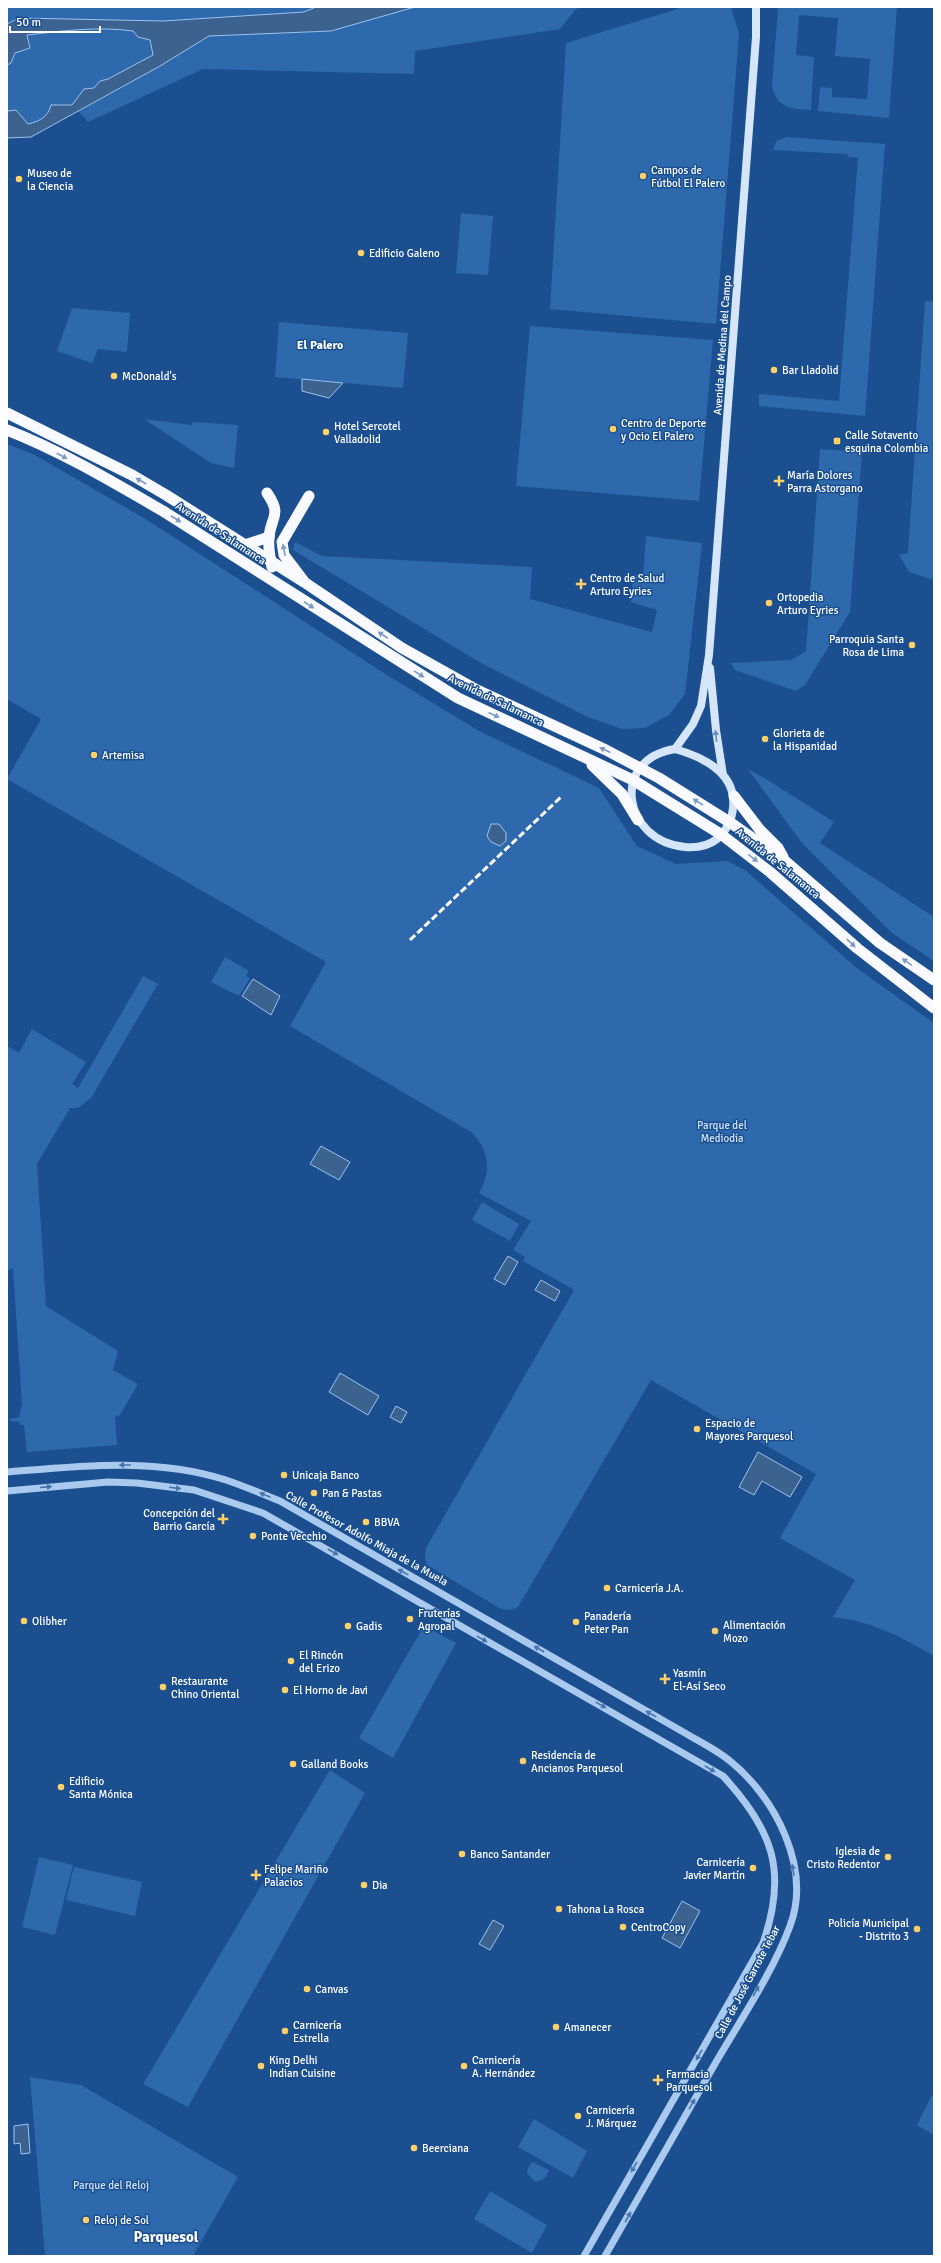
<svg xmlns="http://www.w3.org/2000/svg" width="941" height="2263" font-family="Signika,sans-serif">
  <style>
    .green { fill: #2e69ad }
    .water { fill: #3c6290; stroke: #9cc4f0 }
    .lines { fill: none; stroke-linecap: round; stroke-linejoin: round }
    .tertiary { stroke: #a9c9ee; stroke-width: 7 }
    .secondary { stroke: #d6e6fa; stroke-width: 8 }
    .trunk { stroke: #f8faff; stroke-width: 11 }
    .rail { stroke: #fff; stroke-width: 3; stroke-dasharray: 7 3; stroke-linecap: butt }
    .oneway { fill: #7e9cc1 }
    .oneway2 { fill: #668bba }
    .oneway3 { fill: #4674ac }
    .poi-dot { fill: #ffd166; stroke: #1b4f8f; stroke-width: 1.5 }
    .labels { text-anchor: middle; stroke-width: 3; stroke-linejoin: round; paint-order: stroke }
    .poi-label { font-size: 11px; fill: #fff; stroke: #1b4f8f; text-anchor: start }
    .street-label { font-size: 11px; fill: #fff; stroke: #1b4f8f }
    .park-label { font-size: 11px; fill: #cfe3fa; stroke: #1b4f8f }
    .neighbourhood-label { font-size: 12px; font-weight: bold; fill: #fff; stroke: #1b4f8f }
    .district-label { font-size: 15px; font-weight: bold; fill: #fff; stroke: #1b4f8f }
  </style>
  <rect width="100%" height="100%" fill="#1b4f8f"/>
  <!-- green -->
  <g class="green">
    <path d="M7,7h309l-12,5 -141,9 -143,-3 -13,6z"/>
    <path d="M415,7h169l-8,2 -16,20 -145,22 -1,23 -211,-5 -115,53 -10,-11 131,-75 122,-5z"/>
    <path d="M684,7h47l8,27 -23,290 -166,-15 16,-266z"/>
    <path d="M778,7h119l-8,111 -71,-7 2,-24 12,1v9l35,2 3,-40 -35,-3 3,-38 -39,-3 -3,40 18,2 -3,53c-19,-1 -34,-2 -39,-23z"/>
    <path d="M115,28l18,3 5,6 12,3 3,15 -45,24 -8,2 -6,7 -10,1 -12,16h-21c-3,12 -11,16 -23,19l-12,-14 -9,1v-46l4,-2 4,-10 12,-18 40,-6z"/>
    <path d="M787,137l98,7 -20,272 -106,-10v-12l80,7 19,-243 -10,-1 -1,-3 -74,-4 3,-9z"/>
    <path d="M461,213l32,3 -5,59 -32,-2z"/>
    <path d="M925,301l9,1v278l-25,-8 -10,-17 9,-2z"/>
    <path d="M72,308l58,5 -3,39 -29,-3 -6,14 -35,-12z"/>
    <path d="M279,322l129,11 -5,55 -128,-11z"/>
    <path d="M530,326l183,14 -14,161 -183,-15z"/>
    <path d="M144,419l48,6v-3l46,3 -4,43 -23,-5z"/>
    <path d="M7,444l26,10 111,64 243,157 92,56 120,57 38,58 39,18 51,-3 18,9 113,99 76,54v633c-33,-19 -62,-35 -101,-39l22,-37 -75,-42 36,-64 -165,-94 -133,227 -7,3 -10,-1 -74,-44 -2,-7 1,-10 148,-258 -51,-29 2,-4 -12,-7 18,-29 -52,-28c13,-22 10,-44 -8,-61l-181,-106 36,-64 -319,-183 34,-60 -34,-20z"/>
    <path d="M820,449l42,3 -12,160 -45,73 -9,6 -61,-21 -4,-7 60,-3 15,-9z"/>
    <path d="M646,536l56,7 -17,151 -16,21 -24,13 -23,1 -34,-12 -107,-54 -188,-113 2,-8 27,14 210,11 -2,32 122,33 5,-22 -26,-8 2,-27h10z"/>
    <path d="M748,769l18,10 68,43 -14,21 114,74v44l-42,-28 -90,-90z"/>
    <path d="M225,957l24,14 -3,5 4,2 -11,18 -28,-14z"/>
    <path d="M143,976l15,8 -67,114 -13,10h-8l-33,56 9,142 72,45 -5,19 25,14 -18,31 -5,2 2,28 -90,7 -3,-27h-4v-3l-10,-1v-2l9,-2 3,-14 -9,-134 -6,1v-224l12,7 13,-24 54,33 -14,22 6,4z"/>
    <path d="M482,1202l37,22 -9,17 -38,-21z"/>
    <path d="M424,1626l32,17 -63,115 -34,-20z"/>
    <path d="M330,1770l35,23 -177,314 -45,-23z"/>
    <path d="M39,1857l34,8 -18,70 -33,-8z"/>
    <path d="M74,1867l68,15 -7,34 -69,-16z"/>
    <path d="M30,2077l51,8 157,92 -45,79h-148z"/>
    <path d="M932,2095l2,2v38l-17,-10z"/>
    <path d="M534,2119l53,32 -14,27 -55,-31z"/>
    <path d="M532,2162l17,8c-3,8 -6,10 -14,12l-8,-9 1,-5z"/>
    <path d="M490,2191l57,34 -15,28 -58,-34z"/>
  </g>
  <!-- water -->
  <g class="water">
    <path d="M316,7h99l-84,24 -122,5 -49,30 -129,71 -24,1v-27l9,-1 12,14c12,-3 20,-7 23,-19h21l12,-16 10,-1 6,-7 8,-2 45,-24 -3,-15 -12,-3 -5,-6c-36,-5 -71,0 -106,4l3,13 -15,5 -4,10 -4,2v-41l12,-6 144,3 141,-9z"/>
    <path d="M302,379l41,4 -14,15 -27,-7z"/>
    <path d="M491,824h8l7,9v8l-6,5 -9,-4 -4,-6z"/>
    <path d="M253,979l27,17 -9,19 -29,-19z"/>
    <path d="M321,1146l29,16 -11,18 -29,-16z"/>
    <path d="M508,1256l10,6 -13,23 -11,-6z"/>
    <path d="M541,1280l19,11 -5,10 -20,-11z"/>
    <path d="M340,1373l39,23 -11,19 -39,-23z"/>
    <path d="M396,1406l11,6 -6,11 -11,-6z"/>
    <path d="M758,1452l44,25 -12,20 -28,-16 -8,14 -15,-8z"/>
    <path d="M682,1901l18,10 -20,37 -18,-10z"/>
    <path d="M493,1920l11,6 -14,24 -11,-6z"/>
    <path d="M28,2124l2,29 -9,1 -1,-11 -6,1v-18z"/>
  </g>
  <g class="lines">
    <!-- tertiary -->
    <g class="tertiary">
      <path d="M7,1472c72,-6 148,-15 219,8 18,6 36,14 54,21l405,232c15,9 32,17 45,28 45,36 82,107 60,165 -16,44 -50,95 -74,136 -37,64 -74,129 -111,194"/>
      <path d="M7,1491l101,-9 29,1 57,7 69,23 460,263c50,54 65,96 40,167l-179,313"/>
    </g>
    <!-- secondary -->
    <g class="secondary">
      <path d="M710,668l6,62 7,45"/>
      <path d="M675,749l18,-25 8,-18 8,-51 47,-618v-30"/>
      <path d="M675,749c28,8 62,24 58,59 -1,13 -6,22 -16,31 -9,7 -21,9 -32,8 -63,-6 -75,-88 -10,-98z"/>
    </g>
    <!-- trunk -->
    <g class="trunk">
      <path d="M7,413l125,62 34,20 138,87 98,66 75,42 129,60 53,28 72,45 54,38 95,82 54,37"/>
      <path d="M7,430c54,21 106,52 156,81l295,187 175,82 89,55 48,37 87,76 77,60"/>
      <path d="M267,493c16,23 3,24 2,45 -1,9 1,20 3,29"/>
      <path d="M245,545l24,-8"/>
      <path d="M303,580l-19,-25 -2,-13 27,-46"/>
      <path d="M592,765l30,29 16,26"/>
      <path d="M734,796l26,34 18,18 5,9"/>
    </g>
    <!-- rail -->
    <path class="rail" d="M410,940l151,-143"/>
  </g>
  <!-- one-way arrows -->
  <defs><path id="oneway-solid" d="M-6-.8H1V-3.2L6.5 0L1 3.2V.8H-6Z"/></defs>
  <g class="oneway">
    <use href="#oneway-solid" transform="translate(62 456) rotate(28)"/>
    <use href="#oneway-solid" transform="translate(141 481) rotate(-150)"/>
    <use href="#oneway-solid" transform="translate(176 519) rotate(33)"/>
    <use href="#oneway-solid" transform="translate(284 550) rotate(-101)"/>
    <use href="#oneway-solid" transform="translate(309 605) rotate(33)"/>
    <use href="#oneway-solid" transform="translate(383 635) rotate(-147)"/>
    <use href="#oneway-solid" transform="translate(419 674) rotate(32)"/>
    <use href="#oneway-solid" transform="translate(494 715) rotate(25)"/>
    <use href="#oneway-solid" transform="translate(605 750) rotate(-155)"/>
    <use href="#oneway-solid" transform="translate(698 802) rotate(-148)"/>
    <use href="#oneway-solid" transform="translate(753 858) rotate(38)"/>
    <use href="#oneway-solid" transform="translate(851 943) rotate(43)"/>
    <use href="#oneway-solid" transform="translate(907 962) rotate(-145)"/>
  </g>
  <use class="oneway2" href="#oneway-solid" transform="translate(716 736) rotate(-97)"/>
  <g class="oneway3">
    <use href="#oneway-solid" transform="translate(125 1465) rotate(-180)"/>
    <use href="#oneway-solid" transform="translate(46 1487) rotate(-5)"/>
    <use href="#oneway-solid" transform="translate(175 1488) rotate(7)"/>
    <use href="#oneway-solid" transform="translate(265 1495) rotate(-158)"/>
    <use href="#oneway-solid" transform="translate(333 1552) rotate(30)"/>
    <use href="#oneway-solid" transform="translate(403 1572) rotate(-151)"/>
    <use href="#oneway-solid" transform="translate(482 1639) rotate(29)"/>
    <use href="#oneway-solid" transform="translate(539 1649) rotate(-150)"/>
    <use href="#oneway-solid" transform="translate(601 1705) rotate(29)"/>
    <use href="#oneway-solid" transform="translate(651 1714) rotate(-151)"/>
    <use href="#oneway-solid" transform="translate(710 1769) rotate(31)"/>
    <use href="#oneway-solid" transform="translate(793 1870) rotate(-99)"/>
    <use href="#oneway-solid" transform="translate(756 1991) rotate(-61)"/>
    <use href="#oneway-solid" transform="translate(699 2055) rotate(120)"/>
    <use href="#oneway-solid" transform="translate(692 2104) rotate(-60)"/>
    <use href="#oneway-solid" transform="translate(634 2167) rotate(120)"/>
    <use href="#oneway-solid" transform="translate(628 2217) rotate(-61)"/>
  </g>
  <!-- markers -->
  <g class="poi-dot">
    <circle cx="643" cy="176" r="4"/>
    <circle cx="19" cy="179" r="4"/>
    <circle cx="361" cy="253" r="4"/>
    <circle cx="774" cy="370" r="4"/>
    <circle cx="114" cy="376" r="4"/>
    <circle cx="613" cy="429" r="4"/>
    <circle cx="326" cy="432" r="4"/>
    <rect x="833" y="437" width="8" height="8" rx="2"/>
    <path d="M777 475h4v4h4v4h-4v4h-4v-4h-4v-4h4z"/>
    <path d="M579 578h4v4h4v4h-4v4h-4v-4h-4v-4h4z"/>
    <circle cx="769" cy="603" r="4"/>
    <circle cx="912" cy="645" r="4"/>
    <circle cx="765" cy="739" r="4"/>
    <circle cx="94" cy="755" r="4"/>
    <circle cx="697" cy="1429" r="4"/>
    <circle cx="284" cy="1475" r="4"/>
    <circle cx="314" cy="1493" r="4"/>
    <path d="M221 1513h4v4h4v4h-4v4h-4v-4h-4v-4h4z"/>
    <circle cx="366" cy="1522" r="4"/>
    <circle cx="253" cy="1536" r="4"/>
    <circle cx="607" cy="1588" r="4"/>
    <circle cx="410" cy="1619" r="4"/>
    <circle cx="24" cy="1621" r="4"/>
    <circle cx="576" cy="1622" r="4"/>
    <circle cx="348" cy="1626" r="4"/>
    <circle cx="715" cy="1631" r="4"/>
    <circle cx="291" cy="1661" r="4"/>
    <path d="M663 1673h4v4h4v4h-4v4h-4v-4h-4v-4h4z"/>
    <circle cx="163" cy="1687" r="4"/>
    <circle cx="285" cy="1690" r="4"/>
    <circle cx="523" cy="1761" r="4"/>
    <circle cx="293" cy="1764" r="4"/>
    <circle cx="61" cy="1787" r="4"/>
    <circle cx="462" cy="1854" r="4"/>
    <circle cx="888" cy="1857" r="4"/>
    <circle cx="753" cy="1868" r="4"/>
    <path d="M254 1869h4v4h4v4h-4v4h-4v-4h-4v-4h4z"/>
    <circle cx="364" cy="1885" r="4"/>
    <circle cx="559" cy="1909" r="4"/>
    <circle cx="623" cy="1927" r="4"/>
    <circle cx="917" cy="1929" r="4"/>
    <circle cx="307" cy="1989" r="4"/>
    <circle cx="556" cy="2027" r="4"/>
    <circle cx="285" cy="2031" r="4"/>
    <circle cx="261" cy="2066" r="4"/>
    <circle cx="464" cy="2066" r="4"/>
    <path d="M656 2074h4v4h4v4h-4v4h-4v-4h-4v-4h4z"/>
    <circle cx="578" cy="2116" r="4"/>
    <circle cx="414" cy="2148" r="4"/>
    <circle cx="86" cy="2220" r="4"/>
  </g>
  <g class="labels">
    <!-- poi labels -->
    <g class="poi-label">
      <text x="651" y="174">Campos de<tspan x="651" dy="13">Fútbol El Palero</tspan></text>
      <text x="27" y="177">Museo de<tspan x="27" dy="13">la Ciencia</tspan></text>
      <text x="369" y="257">Edificio Galeno</text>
      <text x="782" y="374">Bar Lladolid</text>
      <text x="122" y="380">McDonald's</text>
      <text x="621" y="427">Centro de Deporte<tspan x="621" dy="13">y Ocio El Palero</tspan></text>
      <text x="334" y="430">Hotel Sercotel<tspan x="334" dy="13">Valladolid</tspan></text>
      <text x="845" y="439">Calle Sotavento<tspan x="845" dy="13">esquina Colombia</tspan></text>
      <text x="787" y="479">María Dolores<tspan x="787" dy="13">Parra Astorgano</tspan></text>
      <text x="590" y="582">Centro de Salud<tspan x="590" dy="13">Arturo Eyries</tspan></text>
      <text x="777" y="601">Ortopedia<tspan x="777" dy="13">Arturo Eyries</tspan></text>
      <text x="904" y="643" text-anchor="end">Parroquia Santa<tspan x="904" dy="13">Rosa de Lima</tspan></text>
      <text x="773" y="737">Glorieta de<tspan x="773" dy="13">la Hispanidad</tspan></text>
      <text x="102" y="759">Artemisa</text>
      <text x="705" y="1427">Espacio de<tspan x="705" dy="13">Mayores Parquesol</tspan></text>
      <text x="292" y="1479">Unicaja Banco</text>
      <text x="322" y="1497">Pan &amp; Pastas</text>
      <text x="215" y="1517" text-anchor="end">Concepción del<tspan x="215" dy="13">Barrio García</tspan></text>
      <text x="374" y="1526">BBVA</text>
      <text x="261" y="1540">Ponte Vecchio</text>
      <text x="615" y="1592">Carnicería J.A.</text>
      <text x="418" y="1617">Fruterías<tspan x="418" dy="13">Agropal</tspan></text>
      <text x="584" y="1620">Panadería<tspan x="584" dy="13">Peter Pan</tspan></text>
      <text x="32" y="1625">Olibher</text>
      <text x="723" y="1629">Alimentación<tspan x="723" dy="13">Mozo</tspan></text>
      <text x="356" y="1630">Gadis</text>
      <text x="299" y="1659">El Rincón<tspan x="299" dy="13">del Erizo</tspan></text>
      <text x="673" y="1677">Yasmín<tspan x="673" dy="13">El-Así Seco</tspan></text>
      <text x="171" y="1685">Restaurante<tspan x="171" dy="13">Chino Oriental</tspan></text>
      <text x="293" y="1694">El Horno de Javi</text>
      <text x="531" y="1759">Residencia de<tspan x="531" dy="13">Ancianos Parquesol</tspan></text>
      <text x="301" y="1768">Galland Books</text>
      <text x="69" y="1785">Edificio<tspan x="69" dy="13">Santa Mónica</tspan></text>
      <text x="880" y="1855" text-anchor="end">Iglesia de<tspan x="880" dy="13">Cristo Redentor</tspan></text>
      <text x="470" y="1858">Banco Santander</text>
      <text x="745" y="1866" text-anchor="end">Carnicería<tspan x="745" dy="13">Javier Martín</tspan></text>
      <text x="264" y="1873">Felipe Mariño<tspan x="264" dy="13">Palacios</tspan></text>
      <text x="372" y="1889">Dia</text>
      <text x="567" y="1913">Tahona La Rosca</text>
      <text x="909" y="1927" text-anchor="end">Policía Municipal<tspan x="909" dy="13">- Distrito 3</tspan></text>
      <text x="631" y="1931">CentroCopy</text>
      <text x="315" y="1993">Canvas</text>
      <text x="293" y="2029">Carnicería<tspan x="293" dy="13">Estrella</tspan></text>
      <text x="564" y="2031">Amanecer</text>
      <text x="269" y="2064">King Delhi<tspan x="269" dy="13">Indian Cuisine</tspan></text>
      <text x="472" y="2064">Carnicería<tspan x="472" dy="13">A. Hernández</tspan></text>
      <text x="666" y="2078">Farmacia<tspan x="666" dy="13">Parquesol</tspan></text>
      <text x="586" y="2114">Carnicería<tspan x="586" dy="13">J. Márquez</tspan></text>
      <text x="422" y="2152">Beerciana</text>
      <text x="94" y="2224">Reloj de Sol</text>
    </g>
    <!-- street labels -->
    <g class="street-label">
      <text transform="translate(722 345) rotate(-86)" y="4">Avenida de Medina del Campo</text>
      <text transform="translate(221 533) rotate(33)" y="4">Avenida de Salamanca</text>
      <text transform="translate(496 700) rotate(26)" y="4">Avenida de Salamanca</text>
      <text transform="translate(778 863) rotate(39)" y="4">Avenida de Salamanca</text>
      <text transform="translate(367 1538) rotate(29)" y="4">Calle Profesor Adolfo Miaja de la Muela</text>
      <text transform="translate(747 1982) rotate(-62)" y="4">Calle de José Garrote Tebar</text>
    </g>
    <!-- park labels -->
    <g class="park-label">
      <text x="722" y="1129">Parque del<tspan x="722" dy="13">Mediodía</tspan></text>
      <text x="111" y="2189">Parque del Reloj</text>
    </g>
    <!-- neighbourhood labels -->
    <g class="neighbourhood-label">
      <text x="320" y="349">El Palero</text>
    </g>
    <!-- district labels -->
    <g class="district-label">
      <text x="166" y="2242">Parquesol</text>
    </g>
  </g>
  <!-- border -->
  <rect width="941" height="2263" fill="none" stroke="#ffffff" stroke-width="16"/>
  <!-- scale -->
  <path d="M10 26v6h90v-6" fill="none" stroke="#ffffff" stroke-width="2"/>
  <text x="16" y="26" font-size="12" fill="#ffffff" stroke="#1b4f8f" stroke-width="3" paint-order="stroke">50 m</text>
</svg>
